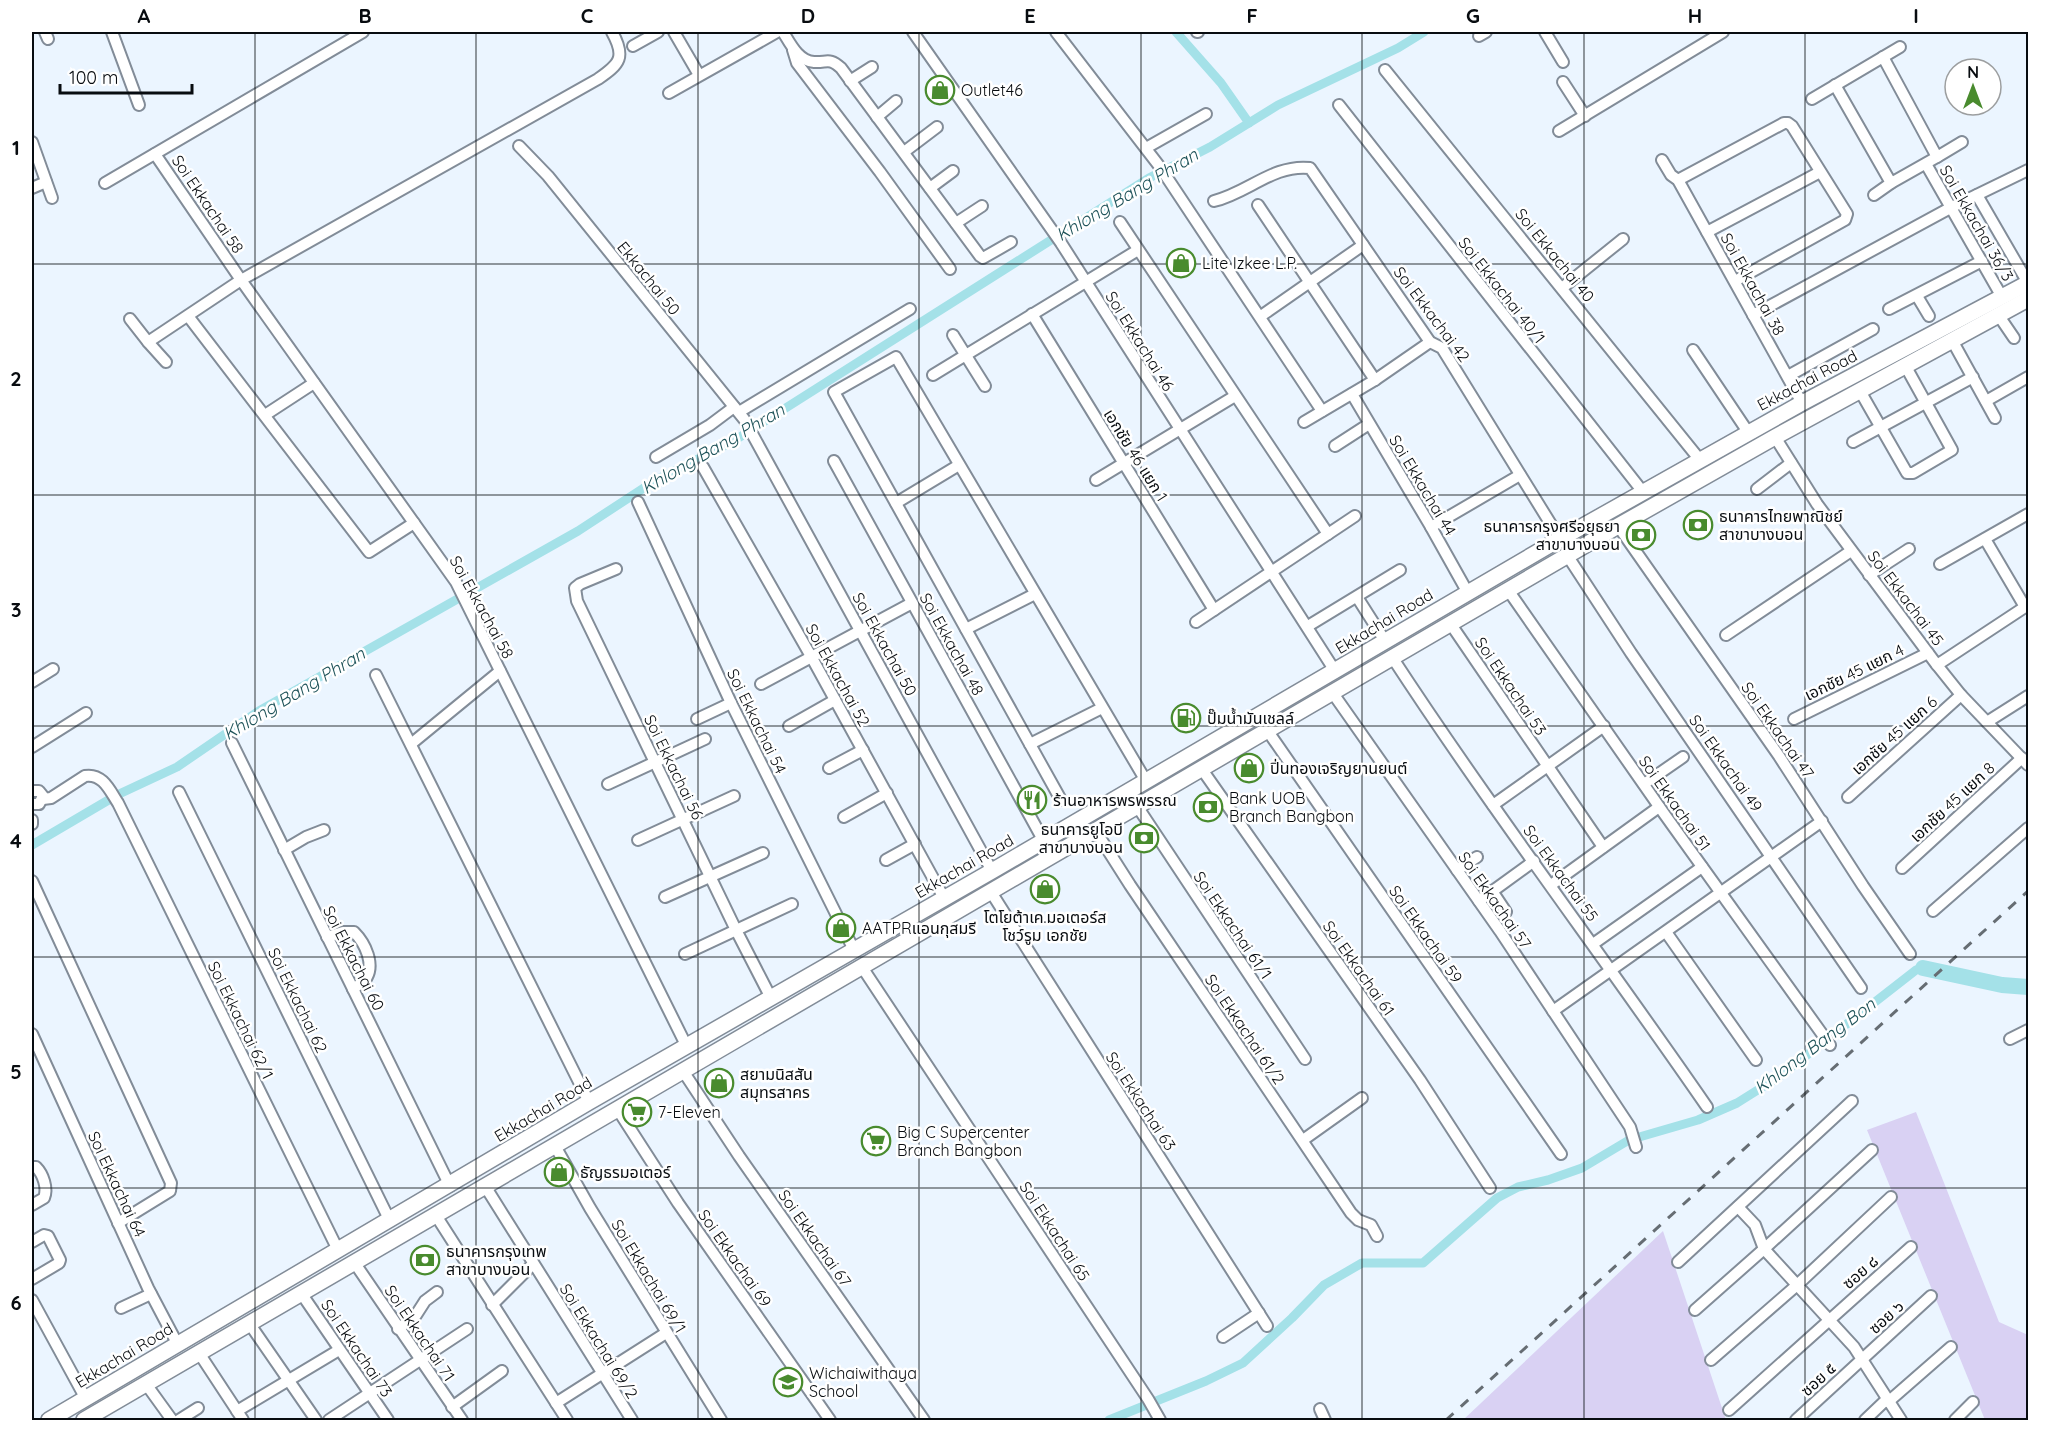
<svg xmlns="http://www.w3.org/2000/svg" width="2060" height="1452" font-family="Quicksand,'Noto Sans Thai',sans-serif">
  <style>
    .green { fill: #d9d1f3 }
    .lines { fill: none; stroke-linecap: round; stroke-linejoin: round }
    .canal { stroke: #a4e1e8; stroke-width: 9 }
    .river { stroke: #a4e1e8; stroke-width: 16 }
    .minor-casing { stroke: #828c98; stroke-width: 14 }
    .primary-casing { stroke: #828c98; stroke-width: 18 }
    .minor { stroke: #fff; stroke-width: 10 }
    .primary { stroke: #fff; stroke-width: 15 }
    .rail { stroke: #666d73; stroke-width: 3; stroke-dasharray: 10 10; stroke-linecap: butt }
    .grid { fill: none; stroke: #080c10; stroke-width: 1.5; stroke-opacity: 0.55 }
    .labels { text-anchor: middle; stroke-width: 5; stroke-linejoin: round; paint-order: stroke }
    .poi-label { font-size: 16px; fill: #080c10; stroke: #fff; text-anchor: start }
    .street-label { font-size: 16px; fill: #080c10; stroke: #fff }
    .water-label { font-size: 18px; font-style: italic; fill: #20545a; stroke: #fff }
    .neatline { fill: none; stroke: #080c10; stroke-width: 2 }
    .grid-label { font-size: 20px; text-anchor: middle; font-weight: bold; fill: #080c10 }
  </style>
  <rect width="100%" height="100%" fill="#ebf5ff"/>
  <!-- green -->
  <g class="green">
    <path d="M1916,1112l83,210 29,13v85h-43l-118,-290z"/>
    <path d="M1663,1231l63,189h-263z"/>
  </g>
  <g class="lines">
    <!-- canal -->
    <g class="canal">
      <path d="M1176,32l45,51 28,40"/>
      <path d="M32,845l85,-50 60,-28 82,-56 319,-180 78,-51 76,-38 417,-264 61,-31 68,-42 120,-57 26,-16"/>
      <path d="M1109,1420l97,-39 37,-18 49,-45 32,-33 38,-22h61l74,-65 21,-11 30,-7 34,-12 47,-28 69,-20 39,-17 43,-27 136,-106 7,-2"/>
    </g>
    <!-- river -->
    <path class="river" d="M1923,968l79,17 26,2"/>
    <!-- minor casing -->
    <g class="minor-casing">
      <g id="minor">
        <path d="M45,32l3,7"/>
        <path d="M112,32l27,73"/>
        <path d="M674,32l25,43"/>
        <path d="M783,32c7,11 15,29 31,30 13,1 15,-5 27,6l139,188 3,2 28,-16"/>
        <path d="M913,32l148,211 274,428"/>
        <path d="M1056,32l104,135 162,244"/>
        <path d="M1197,32h1"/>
        <path d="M1545,32l18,30"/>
        <path d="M1479,36l7,-4"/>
        <path d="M633,46l25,-14"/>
        <path d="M793,50l4,13 83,109 70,97"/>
        <path d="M1385,70l315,390"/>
        <path d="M850,81l22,-14"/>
        <path d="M1563,82l22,34"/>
        <path d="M1835,85l56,98 46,-26 -54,-100"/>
        <path d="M669,93l108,-61"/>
        <path d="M1812,99l88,-52"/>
        <path d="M1339,105l304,387"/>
        <path d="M877,117l19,-16"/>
        <path d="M1559,131l164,-99"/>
        <path d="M32,142l20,56"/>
        <path d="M519,146l29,30 196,243 248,452"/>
        <path d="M1146,148l60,-34"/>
        <path d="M904,152l33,-25"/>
        <path d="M155,154l86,126 215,302 231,465"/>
        <path d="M1937,157l25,-15"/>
        <path d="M1662,160l9,15 7,5 124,223"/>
        <path d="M1926,164l76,133"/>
        <path d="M1678,180l106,-57h4l4,3 55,88 -2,6 -110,61"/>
        <path d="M105,183l258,-151"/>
        <path d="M32,188l14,-6"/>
        <path d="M930,188l23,-17"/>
        <path d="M1874,195l17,-12"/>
        <path d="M1977,195l51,88"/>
        <path d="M1214,201c34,-8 59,-37 96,-33l120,174 12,6 118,191"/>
        <path d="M1258,205l117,175"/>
        <path d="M1120,222l208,312"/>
        <path d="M956,223l26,-17"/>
        <path d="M1707,232l113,-60"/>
        <path d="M1562,288l61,-49"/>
        <path d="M1917,296l12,20"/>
        <path d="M1889,309l93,-48"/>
        <path d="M1032,314l182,296"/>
        <path d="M1753,315l199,-108 76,-37"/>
        <path d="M188,316l181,236 45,-29"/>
        <path d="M1261,316l102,-71"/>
        <path d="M1999,316l15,22"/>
        <path d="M130,319l18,23 93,-62 357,-201c22,-15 28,-22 14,-47"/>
        <path d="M953,335l32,51"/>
        <path d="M148,342l18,20"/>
        <path d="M1953,342l42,76"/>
        <path d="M1693,350l55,82"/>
        <path d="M933,375l205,-125"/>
        <path d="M1788,376l85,-47"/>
        <path d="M1860,391l47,82h6l39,-23 -46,-83"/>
        <path d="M1352,394l79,133 37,66"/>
        <path d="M1986,401l42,-24"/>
        <path d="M739,412l171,-103"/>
        <path d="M265,415l49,-32"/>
        <path d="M1304,422l71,-42 55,-38"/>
        <path d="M1775,437l42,67 120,161 24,30 67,70"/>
        <path d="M1853,442l120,-65"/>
        <path d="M1335,446l34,-22"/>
        <path d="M656,457l54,-32 24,-18"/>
        <path d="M834,461l218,395"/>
        <path d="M703,467l109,191 132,240"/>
        <path d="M1096,480l139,-84"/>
        <path d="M1757,489l34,-26"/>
        <path d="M638,502l93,201 123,247"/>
        <path d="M896,503l63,-38"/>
        <path d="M1618,526l161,230 84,130 47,68"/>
        <path d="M1431,527l89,-52"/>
        <path d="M1985,539l40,68"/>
        <path d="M1567,555l64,98 230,335"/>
        <path d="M1940,564l88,-50"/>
        <path d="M616,569l-36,15 -5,4 2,13 159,329 35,68"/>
        <path d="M1869,575l40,-26"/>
        <path d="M1508,590l157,225 165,230"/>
        <path d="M1357,597l28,44"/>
        <path d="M1196,622l159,-106"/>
        <path d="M1450,623l153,224"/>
        <path d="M1308,626l92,-56"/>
        <path d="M966,629l69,-35"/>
        <path d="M1726,635l125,-84"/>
        <path d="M1392,657c100,153 211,299 315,450"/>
        <path d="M1937,665l91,-60"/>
        <path d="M376,675l213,427"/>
        <path d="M32,682l21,-13"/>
        <path d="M761,684l151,-81"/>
        <path d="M1332,692l168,239 130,196 6,20"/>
        <path d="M697,719l34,-16"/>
        <path d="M1794,719l134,-66"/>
        <path d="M1987,722l41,-26"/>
        <path d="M789,726l46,-26"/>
        <path d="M1267,730l294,424"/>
        <path d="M232,743l218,443"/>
        <path d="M411,744l89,-73"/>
        <path d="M1030,744l72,-36"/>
        <path d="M32,747l54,-34"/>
        <path d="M829,768l34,-18"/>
        <path d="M1201,768l219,312 70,108"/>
        <path d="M608,784l97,-45"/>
        <path d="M1644,784l39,-27"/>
        <path d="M32,791h7l4,5 -4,8h-7"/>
        <path d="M179,792l211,429"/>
        <path d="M1848,797l113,-102"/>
        <path d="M43,799l8,-1 34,-22c18,-3 25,15 33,27l220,447"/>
        <path d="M1061,800l-227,-408 62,-35 250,424"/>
        <path d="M1493,805l111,-79"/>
        <path d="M1137,806l168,253"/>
        <path d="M844,817l43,-24"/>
        <path d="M32,820v4"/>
        <path d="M1095,830l35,55 221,328 7,7 13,5 6,11"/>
        <path d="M638,840l96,-44"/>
        <path d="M284,850l22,-13 18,-7"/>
        <path d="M886,860l29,-16"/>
        <path d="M1902,868l120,-110"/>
        <path d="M1457,870l20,-13"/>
        <path d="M32,881l139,302 -1,8 -52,32"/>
        <path d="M1551,885l108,-78"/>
        <path d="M1492,891l14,21"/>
        <path d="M991,892l276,434"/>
        <path d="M665,897l98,-44"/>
        <path d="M1479,901l55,-40"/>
        <path d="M1933,911l95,-83"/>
        <path d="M1666,932l90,128"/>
        <path d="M327,937l16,-5h11c11,11 22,33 11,48 -3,3 -8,6 -12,9"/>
        <path d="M1593,944l109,-77"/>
        <path d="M685,954l107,-50"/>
        <path d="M862,967l286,432 12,21"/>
        <path d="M1553,1011l269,-190"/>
        <path d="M32,1034l116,254 30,57"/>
        <path d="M2010,1039l18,-9"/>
        <path d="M683,1071l56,85 185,264"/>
        <path d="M618,1110l60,93 152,217"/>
        <path d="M1303,1140l59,-42"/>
        <path d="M555,1146l35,62 131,212"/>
        <path d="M32,1167h4c7,7 12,21 8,31l-12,7"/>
        <path d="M485,1186l147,234"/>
        <path d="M1738,1207l17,18 9,24 90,98 47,73"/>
        <path d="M435,1214l132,206"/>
        <path d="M32,1242l12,-7 4,1 12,24 -1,3 -27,16"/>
        <path d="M354,1262l108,158"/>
        <path d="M1678,1262l174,-161"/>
        <path d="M301,1293l87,127"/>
        <path d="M32,1300l54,99"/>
        <path d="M492,1305l41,-41"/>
        <path d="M121,1308l30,-14"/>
        <path d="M1695,1310l69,-61 108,-99"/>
        <path d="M249,1323l67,97"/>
        <path d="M398,1329l18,-14 9,-14 12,-9"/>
        <path d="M1223,1337l36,-24"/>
        <path d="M199,1353l44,67"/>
        <path d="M1711,1360l85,-74 95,-89"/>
        <path d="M146,1384l26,36"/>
        <path d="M1888,1402l63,-55"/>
        <path d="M556,1403l110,-70"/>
        <path d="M452,1407l50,-36"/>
        <path d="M1320,1409l5,11"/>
        <path d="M1729,1410l182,-163"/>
        <path d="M237,1411l102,-61"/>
        <path d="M179,1420l19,-12"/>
        <path d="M329,1420l138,-91"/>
        <path d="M1796,1420l135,-124"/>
        <path d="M1865,1420l21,-20"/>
        <path d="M1955,1420l18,-18"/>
      </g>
    </g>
    <!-- primary casing -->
    <g class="primary-casing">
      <g id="primary">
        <path d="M49,1420l540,-318 403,-231 568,-332 242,-136 226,-120"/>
        <path d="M84,1420l1534,-894 157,-89 253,-138"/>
      </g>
    </g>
    <!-- minor -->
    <use href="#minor" class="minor"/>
    <!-- primary -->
    <use href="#primary" class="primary"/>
    <!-- rail -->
    <path class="rail" d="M1446,1420l582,-529"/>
  </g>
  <!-- grid -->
  <path class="grid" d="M255,32v1388M476,32v1388M698,32v1388M919,32v1388M1141,32v1388M1362,32v1388M1584,32v1388M1805,32v1388M32,264h1996M32,495h1996M32,726h1996M32,957h1996M32,1188h1996"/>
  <!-- icons -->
  <defs>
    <g id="shop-ring" transform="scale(1.5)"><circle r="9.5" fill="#fff" stroke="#498b2e" stroke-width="1.5"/><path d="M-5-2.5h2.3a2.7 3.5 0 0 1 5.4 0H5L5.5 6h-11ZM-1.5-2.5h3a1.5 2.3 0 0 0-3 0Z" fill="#498b2e"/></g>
    <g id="bank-ring" transform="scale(1.5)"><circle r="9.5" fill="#fff" stroke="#498b2e" stroke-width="1.5"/><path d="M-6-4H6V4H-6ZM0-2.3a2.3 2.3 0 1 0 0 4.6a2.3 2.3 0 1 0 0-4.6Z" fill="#498b2e"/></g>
    <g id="fuel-ring" transform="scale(1.5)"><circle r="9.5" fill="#fff" stroke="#498b2e" stroke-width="1.5"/><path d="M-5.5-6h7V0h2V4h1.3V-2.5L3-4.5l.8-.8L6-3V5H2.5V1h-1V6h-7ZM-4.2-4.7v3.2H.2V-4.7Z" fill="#498b2e"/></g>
    <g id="restaurant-ring" transform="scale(1.5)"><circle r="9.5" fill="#fff" stroke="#498b2e" stroke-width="1.5"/><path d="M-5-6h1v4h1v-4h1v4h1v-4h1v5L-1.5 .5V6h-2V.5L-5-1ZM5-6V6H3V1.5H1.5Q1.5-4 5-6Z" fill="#498b2e"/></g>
    <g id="supermarket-ring" transform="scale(1.5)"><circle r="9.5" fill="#fff" stroke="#498b2e" stroke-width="1.5"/><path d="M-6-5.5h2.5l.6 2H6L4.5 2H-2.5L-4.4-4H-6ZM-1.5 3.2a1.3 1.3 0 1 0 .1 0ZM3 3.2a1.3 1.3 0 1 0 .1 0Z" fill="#498b2e"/></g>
    <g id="school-ring" transform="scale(1.5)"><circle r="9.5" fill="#fff" stroke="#498b2e" stroke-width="1.5"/><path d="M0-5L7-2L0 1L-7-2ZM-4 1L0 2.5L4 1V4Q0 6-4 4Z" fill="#498b2e"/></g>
  </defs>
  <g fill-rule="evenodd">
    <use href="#shop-ring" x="940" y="90"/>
    <use href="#shop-ring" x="1181" y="263"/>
    <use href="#bank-ring" x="1698" y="525"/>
    <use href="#bank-ring" x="1641" y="535"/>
    <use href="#fuel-ring" x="1186" y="718"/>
    <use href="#shop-ring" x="1249" y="768"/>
    <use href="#restaurant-ring" x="1032" y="800"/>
    <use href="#bank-ring" x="1208" y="807"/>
    <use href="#bank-ring" x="1144" y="838"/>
    <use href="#shop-ring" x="1045" y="889"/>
    <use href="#shop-ring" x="841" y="928"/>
    <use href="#shop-ring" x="719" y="1083"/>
    <use href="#supermarket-ring" x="637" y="1112"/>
    <use href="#supermarket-ring" x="876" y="1141"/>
    <use href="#shop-ring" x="559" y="1172"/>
    <use href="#bank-ring" x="425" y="1260"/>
    <use href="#school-ring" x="788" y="1382"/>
  </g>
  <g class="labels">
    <!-- poi labels -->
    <g class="poi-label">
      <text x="961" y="96">Outlet46</text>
      <text x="1202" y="269">Lite Izkee L.P.</text>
      <text x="1719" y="522">ธนาคารไทยพาณิชย์<tspan x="1719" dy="18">สาขาบางบอน</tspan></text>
      <text x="1620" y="532" text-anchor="end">ธนาคารกรุงศรีอยุธยา<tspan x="1620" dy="18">สาขาบางบอน</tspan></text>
      <text x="1207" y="724">ปั๊มน้ำมันเชลล์</text>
      <text x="1270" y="774">ปิ่นทองเจริญยานยนต์</text>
      <text x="1229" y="804">Bank UOB<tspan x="1229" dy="18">Branch Bangbon</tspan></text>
      <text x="1053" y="806">ร้านอาหารพรพรรณ</text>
      <text x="1123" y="835" text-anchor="end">ธนาคารยูโอบี<tspan x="1123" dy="18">สาขาบางบอน</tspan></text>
      <text x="1045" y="923" text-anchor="middle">โตโยต้าเค.มอเตอร์ส<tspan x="1045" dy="18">โชว์รูม เอกชัย</tspan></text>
      <text x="862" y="934">AATPRแอนกุสมรี</text>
      <text x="740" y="1080">สยามนิสสัน<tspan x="740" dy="18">สมุทรสาคร</tspan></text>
      <text x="658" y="1118">7-Eleven</text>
      <text x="897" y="1138">Big C Supercenter<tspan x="897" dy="18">Branch Bangbon</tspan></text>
      <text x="580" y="1178">ธัญธรมอเตอร์</text>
      <text x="446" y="1257">ธนาคารกรุงเทพ<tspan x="446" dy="18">สาขาบางบอน</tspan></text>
      <text x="809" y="1379">Wichaiwithaya<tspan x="809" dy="18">School</tspan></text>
    </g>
    <!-- street labels -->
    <g class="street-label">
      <text transform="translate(208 204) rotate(56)" y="6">Soi Ekkachai 58</text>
      <text transform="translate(1977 223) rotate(60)" y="6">Soi Ekkachai 36/3</text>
      <text transform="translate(1555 255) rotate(51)" y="6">Soi Ekkachai 40</text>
      <text transform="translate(649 278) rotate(51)" y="6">Ekkachai 50</text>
      <text transform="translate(1753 284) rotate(61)" y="6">Soi Ekkachai 38</text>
      <text transform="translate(1502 290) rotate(52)" y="6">Soi Ekkachai 40/1</text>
      <text transform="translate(1432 314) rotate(53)" y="6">Soi Ekkachai 42</text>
      <text transform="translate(1140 341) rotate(58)" y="6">Soi Ekkachai 46</text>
      <text transform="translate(1807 380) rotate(-28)" y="6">Ekkachai Road</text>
      <text transform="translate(1136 455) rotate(58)" y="6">เอกชัย 46 แยก 1</text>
      <text transform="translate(1423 485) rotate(59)" y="6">Soi Ekkachai 44</text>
      <text transform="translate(1906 598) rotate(53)" y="6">Soi Ekkachai 45</text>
      <text transform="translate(482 607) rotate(61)" y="6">Soi Ekkachai 58</text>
      <text transform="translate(1384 621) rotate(-31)" y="6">Ekkachai Road</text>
      <text transform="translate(885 644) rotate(61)" y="6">Soi Ekkachai 50</text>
      <text transform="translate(952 644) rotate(61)" y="6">Soi Ekkachai 48</text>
      <text transform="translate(1854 672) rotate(-26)" y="6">เอกชัย 45 แยก 4</text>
      <text transform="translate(838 675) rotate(61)" y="6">Soi Ekkachai 52</text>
      <text transform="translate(1511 686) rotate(56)" y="6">Soi Ekkachai 53</text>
      <text transform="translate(757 721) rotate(64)" y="6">Soi Ekkachai 54</text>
      <text transform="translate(1778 730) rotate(55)" y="6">Soi Ekkachai 47</text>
      <text transform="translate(1894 735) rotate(-42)" y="6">เอกชัย 45 แยก 6</text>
      <text transform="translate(1726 763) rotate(55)" y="6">Soi Ekkachai 49</text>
      <text transform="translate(674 767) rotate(64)" y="6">Soi Ekkachai 56</text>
      <text transform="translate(1952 802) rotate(-43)" y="6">เอกชัย 45 แยก 8</text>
      <text transform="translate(1675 803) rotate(55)" y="6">Soi Ekkachai 51</text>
      <text transform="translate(964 866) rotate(-30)" y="6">Ekkachai Road</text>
      <text transform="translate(1561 873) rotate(54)" y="6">Soi Ekkachai 55</text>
      <text transform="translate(1495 900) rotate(55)" y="6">Soi Ekkachai 57</text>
      <text transform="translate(1233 925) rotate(56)" y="6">Soi Ekkachai 61/1</text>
      <text transform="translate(1426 934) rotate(55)" y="6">Soi Ekkachai 59</text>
      <text transform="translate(354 958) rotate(63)" y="6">Soi Ekkachai 60</text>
      <text transform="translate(1359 968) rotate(55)" y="6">Soi Ekkachai 61</text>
      <text transform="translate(298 1000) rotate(64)" y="6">Soi Ekkachai 62</text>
      <text transform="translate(241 1020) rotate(64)" y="6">Soi Ekkachai 62/1</text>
      <text transform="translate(1245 1029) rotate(56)" y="6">Soi Ekkachai 61/2</text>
      <text transform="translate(1141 1101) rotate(57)" y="6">Soi Ekkachai 63</text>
      <text transform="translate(543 1109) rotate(-31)" y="6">Ekkachai Road</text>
      <text transform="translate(117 1184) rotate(65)" y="6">Soi Ekkachai 64</text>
      <text transform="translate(1055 1231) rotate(57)" y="6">Soi Ekkachai 65</text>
      <text transform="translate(815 1238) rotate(55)" y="6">Soi Ekkachai 67</text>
      <text transform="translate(735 1258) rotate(55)" y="6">Soi Ekkachai 69</text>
      <text transform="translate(1860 1272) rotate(-41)" y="6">ซอย ๘</text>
      <text transform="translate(649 1276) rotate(59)" y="6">Soi Ekkachai 69/1</text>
      <text transform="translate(1886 1317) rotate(-43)" y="6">ซอย ๖</text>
      <text transform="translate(420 1333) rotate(56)" y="6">Soi Ekkachai 71</text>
      <text transform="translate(599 1341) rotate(58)" y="6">Soi Ekkachai 69/2</text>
      <text transform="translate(357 1348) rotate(56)" y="6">Soi Ekkachai 73</text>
      <text transform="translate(124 1355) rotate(-31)" y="6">Ekkachai Road</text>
      <text transform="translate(1818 1379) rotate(-43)" y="6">ซอย ๕</text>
    </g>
    <!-- water labels -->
    <g class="water-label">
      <text transform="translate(1127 195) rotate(-31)" y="6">Khlong Bang Phran</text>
      <text transform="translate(713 449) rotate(-30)" y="6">Khlong Bang Phran</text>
      <text transform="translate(294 694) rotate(-31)" y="6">Khlong Bang Phran</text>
      <text transform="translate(1815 1046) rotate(-37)" y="6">Khlong Bang Bon</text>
    </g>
  </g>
  <!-- border -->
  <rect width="2060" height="1452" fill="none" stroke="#ffffff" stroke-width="66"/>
  <!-- north arrow -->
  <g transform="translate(1973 87)"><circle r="28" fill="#ffffff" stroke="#9c9e9f" stroke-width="1.5"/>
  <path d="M0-4.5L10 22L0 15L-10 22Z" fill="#498b2e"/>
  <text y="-9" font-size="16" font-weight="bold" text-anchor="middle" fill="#080c10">N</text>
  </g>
  <!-- scale -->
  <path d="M60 84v9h132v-9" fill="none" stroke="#080c10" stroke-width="3"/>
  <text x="69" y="84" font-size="18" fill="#080c10" stroke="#ffffff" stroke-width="4.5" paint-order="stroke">100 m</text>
  <rect x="33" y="33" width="1994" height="1386" class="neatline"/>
  <g class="grid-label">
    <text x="144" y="23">A</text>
    <text x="365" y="23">B</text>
    <text x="587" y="23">C</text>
    <text x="808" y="23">D</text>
    <text x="1030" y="23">E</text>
    <text x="1252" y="23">F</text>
    <text x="1473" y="23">G</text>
    <text x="1695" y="23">H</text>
    <text x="1916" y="23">I</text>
    <text x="16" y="155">1</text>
    <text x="16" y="386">2</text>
    <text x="16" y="617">3</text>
    <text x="16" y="848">4</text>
    <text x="16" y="1079">5</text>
    <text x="16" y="1310">6</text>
  </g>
</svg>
